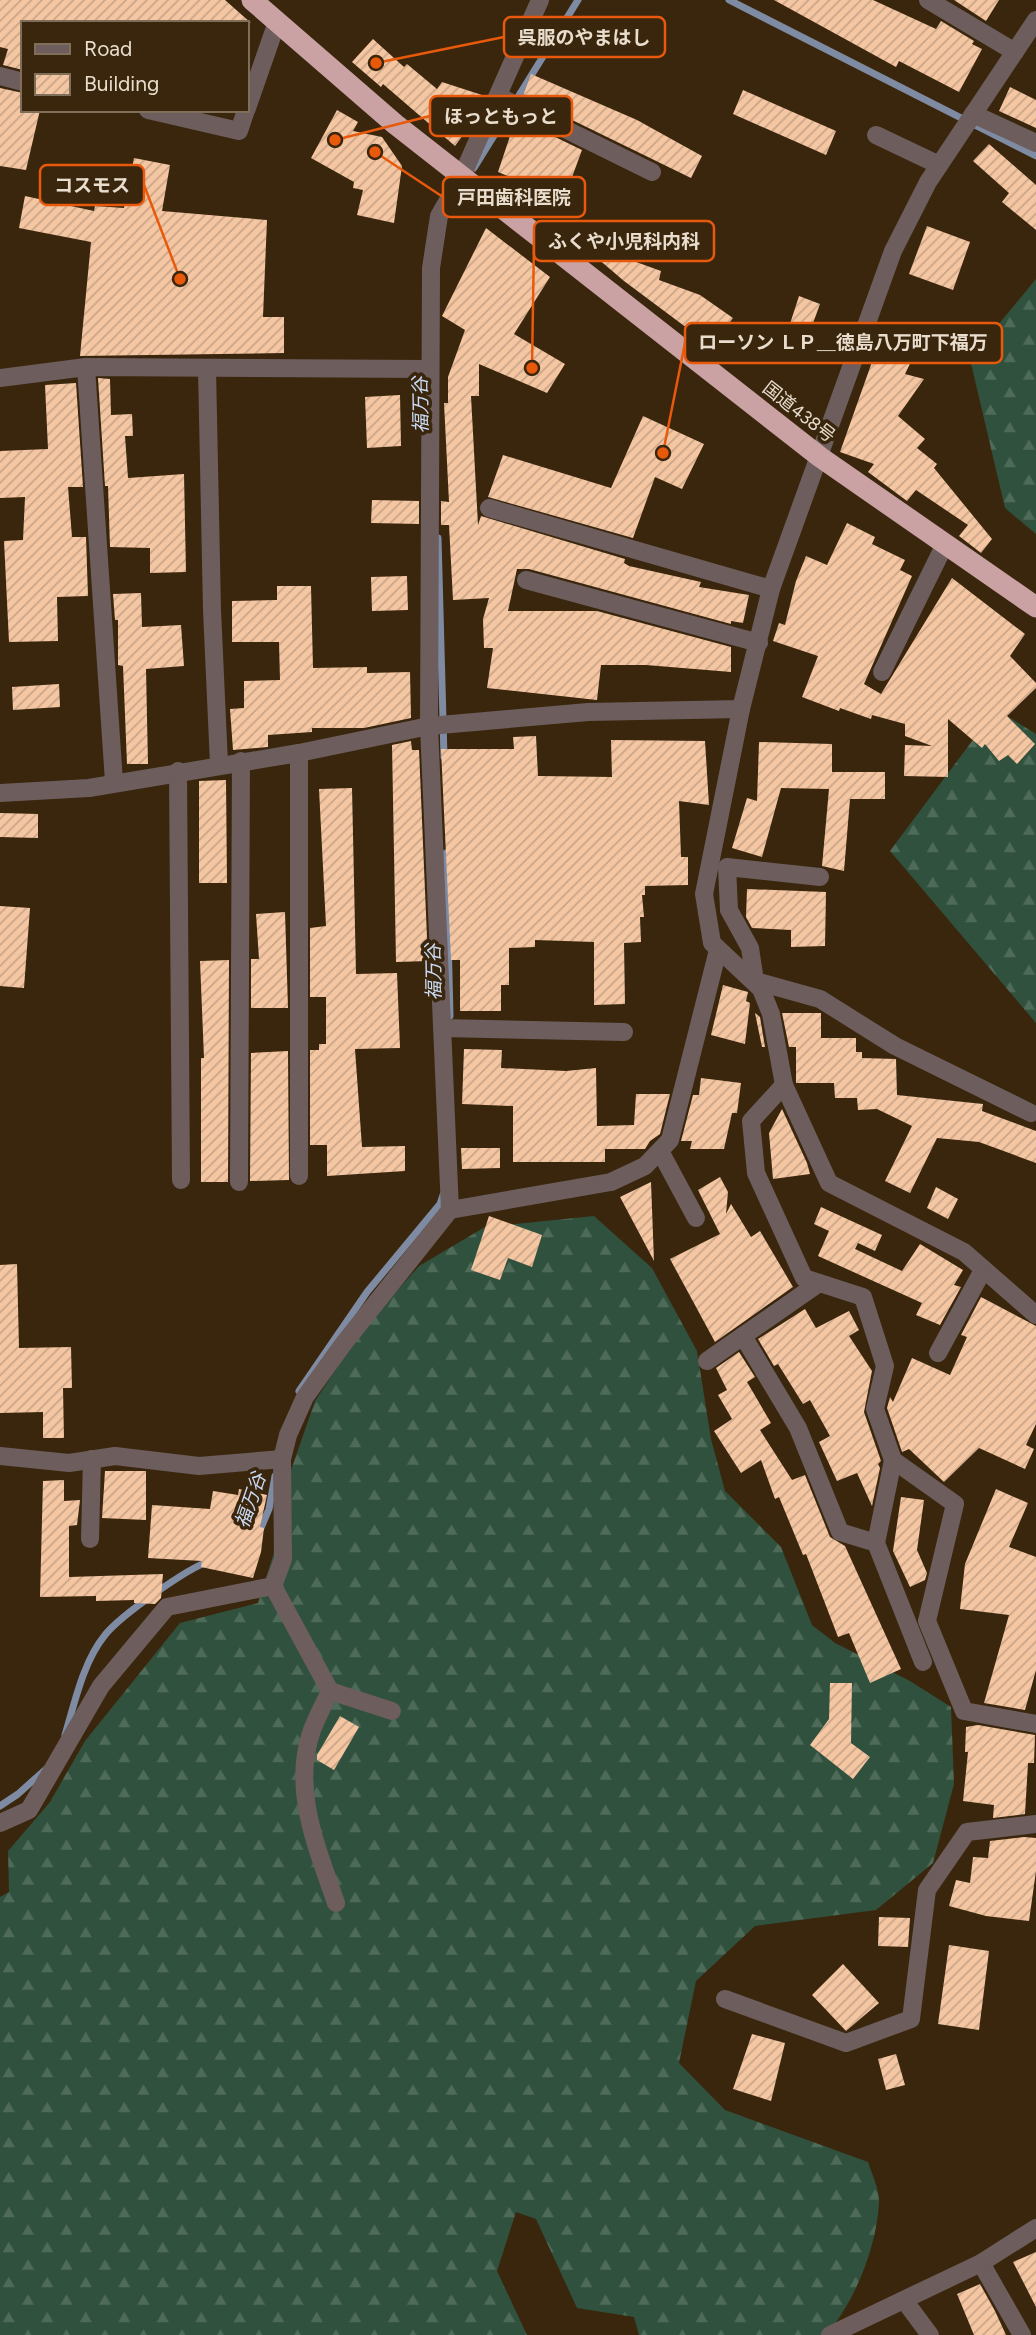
<svg xmlns="http://www.w3.org/2000/svg" width="1036" height="2335" font-family="Figtree,'Noto Sans JP',sans-serif">
  <style>
    .forest { fill: url(#forest-firs) }
    .lines { fill: none; stroke-linecap: round; stroke-linejoin: round }
    .stream { stroke: #7e8ba3; stroke-width: 7 }
    .building { fill: url(#building-hatch) }
    .minor { stroke: #6d5d5d; stroke-width: 18 }
    .highway { stroke: #caa2a3; stroke-width: 21 }
    .labels { text-anchor: middle; stroke-width: 7; stroke-linejoin: round; paint-order: stroke }
    .street-label { font-size: 18px; fill: #e9ddce; stroke: #39260d }
    .water-label { font-size: 19px; font-style: italic; fill: #cadaf4; stroke: #39260d }
    .leader { fill: none; stroke: #e8590c; stroke-width: 2.5 }
    .callout-dot { fill: #e8590c; stroke: #39260d; stroke-width: 2.5 }
    .callout { fill: #39260d; stroke: #e8590c; stroke-width: 2.5 }
    .callout-label { font-size: 19px; text-anchor: middle; font-weight: bold; fill: #e9ddce }
  </style>
  <defs>
    <pattern id="forest-firs" width="22" height="20" patternUnits="userSpaceOnUse" patternTransform="scale(1.75)"><rect width="22" height="20" fill="#30513d"/><path d="M5 1l3.5 6h-7zM16 11l3.5 6h-7z" fill="#4e6a58"/></pattern>
    <pattern id="building-hatch" width="6" height="6" patternUnits="userSpaceOnUse" patternTransform="scale(1.75)"><rect width="6" height="6" fill="#f5c6a2"/><path d="M-1 1l2-2M0 6l6-6M5 7l2-2" fill="none" stroke="#c9a589"/></pattern>
  </defs>
  <rect width="100%" height="100%" fill="#39260d"/>
  <!-- forest -->
  <g class="forest">
    <path d="M1036,279v255l-31,-26 -35,-149z"/>
    <path d="M996,709l40,25v289l-146,-172z"/>
    <path d="M594,1216l58,52 45,83 14,88 14,52 56,56 31,78 23,18 75,38 41,26 3,77 -21,79 -57,47 -121,16 -59,55 -17,82 46,47 143,52c4,12 12,29 11,42 -3,45 -24,97 -53,131h-187l-5,-18 -57,-9 -41,-89 -20,-7 -19,59 30,64h-527v-438l9,-5 -1,-41 42,-49 35,-61 95,-118 78,-20 25,-79 7,-51 25,-72 47,-71 57,-64 66,-39z"/>
  </g>
  <g class="lines">
    <!-- stream -->
    <g class="stream">
      <path d="M729,0l307,156"/>
      <path d="M474,168l104,-168"/>
      <path d="M438,538l6,219"/>
      <path d="M446,853l4,163"/>
      <path d="M299,1391l68,-99 73,-88 3,-9"/>
      <path d="M258,1535l11,-26 6,-33"/>
      <path d="M65,1735c10,-33 18,-73 40,-100 14,-18 82,-67 105,-74"/>
      <path d="M0,1806l18,-12 28,-25"/>
    </g>
  </g>
  <!-- building -->
  <g class="building">
    <path d="M0,0h225l26,23h-228v47l-20,-5 5,-16 -8,-2z"/>
    <path d="M774,0h99l63,29 5,-8 33,20 -2,3 10,5 -23,43 -60,-31 -3,6z"/>
    <path d="M954,0h45l-13,21z"/>
    <path d="M373,39l31,28 3,-3 30,25 5,-7 43,14 -11,24 -19,26 -72,-62 -2,3 -29,-25z"/>
    <path d="M531,74l106,46 65,36 -11,22 -168,-82z"/>
    <path d="M1010,87l26,13v28l-37,-17z"/>
    <path d="M0,88l23,5v17h17l-14,60 -26,-4z"/>
    <path d="M743,90l93,41 -10,24 -93,-41z"/>
    <path d="M337,110l21,12 -5,9 29,6 20,29 -8,57 -37,-8 6,-25 -10,-2 1,-6 -43,-24z"/>
    <path d="M516,118l66,32 -18,49 -66,-27z"/>
    <path d="M989,144l47,41v45l-34,-28 7,-9 -36,-32z"/>
    <path d="M134,158l36,7 -8,46 105,9 -4,97h21v36l-204,3 11,-114 -72,-14 6,-32 69,15 1,-5 29,2z"/>
    <path d="M927,226l43,16 -17,48 -44,-16z"/>
    <path d="M486,228l64,49 -36,57 51,30 -18,29 -68,-29v32h-8l7,129 3,-9 144,43 -1,4 5,3 72,16 -2,5 50,8 -6,28 -12,-2v3l-202,-55h-12l-9,42h89l134,36v25l-85,-7h-45l-4,35 -110,-12 6,-40h-9l-1,-29 6,-21 -36,2 -4,-75h-8v-24l8,1 -5,-99h4v-26l17,-47 -23,-14z"/>
    <path d="M584,243l77,28 -2,9 41,15 33,23 -14,19 -17,-13 -7,10 -71,-53 -41,-35z"/>
    <path d="M799,296l21,8 -12,33 -20,-7z"/>
    <path d="M892,330l28,13 -15,31 19,5 -26,37 27,23 -8,9 20,16 -3,4 58,71 -11,14 -22,-17 9,-11 -52,-35 -9,11 -39,-29 6,-8 -34,-12 38,-107 4,-10 6,3z"/>
    <path d="M98,378l12,1 1,36 21,-1 1,22h-8l3,42 56,-4 2,98 -36,1v-25l-40,-1 -2,-61h-3z"/>
    <path d="M76,383l7,104h-15l4,50h14l2,59 -31,1 1,44 -49,1 -5,-101 19,-1 2,-43 -25,1v-47l48,-2 -3,-64z"/>
    <path d="M400,395l1,51 -34,2 -2,-51z"/>
    <path d="M643,416l61,28 -22,45 -27,-12 -22,61 -145,-41 15,-42 108,33z"/>
    <path d="M372,500l47,1v23l-48,-1z"/>
    <path d="M847,523l28,14 -3,7 33,16 -5,10 12,6 -48,108 17,10 71,-116 73,56 -15,22 26,27v5l-29,28 28,28 -18,20 -9,-9 -9,6 -14,-17 -3,4 -34,-29v58l-44,-1 1,-31 27,1 -27,-10v-12l-33,-9 -1,4 -31,-11 -1,3 -37,-14 16,-41 -45,-15 6,-18 6,2 11,-44 10,-25 21,9z"/>
    <path d="M407,576l1,34 -36,1 -1,-34z"/>
    <path d="M277,586h34l2,82 54,-1v6l43,-1 1,46 -47,10h-52v4l-44,3v12l-35,3 -3,-41 14,-1v-27l36,-1 -1,-38h-47v-41l45,-1z"/>
    <path d="M141,593l1,34 39,-2 3,41 -38,3 2,95h-21l-4,-98 -5,-1v-45h-3l-2,-26z"/>
    <path d="M59,684l1,23 -47,3 -1,-23z"/>
    <path d="M536,736l2,40 74,1 -1,-37 94,1 4,64 -30,-4 2,56h7v28l-43,1v9h-3l2,22h-4l1,25 -17,1 1,61 -31,1v-63l-59,-2v7l-26,1v37h-8v26h-41v-51h-9l-10,-211h73l-1,-12z"/>
    <path d="M411,741l1,9h7l9,211 -32,1 -4,-217z"/>
    <path d="M759,742l73,2v28h53v27h-35l-6,72 -22,-5 7,-77 -48,-1 -19,69 -30,-9 15,-50 10,3z"/>
    <path d="M226,780l1,103h-28v-102z"/>
    <path d="M352,788l4,186 41,-1 3,75 -45,1 7,98 43,-1v25l-78,5v-31h-17v-95h9v-6h7v-47h-16v-69l16,-2 -7,-137z"/>
    <path d="M0,813l38,1v24l-38,-1z"/>
    <path d="M747,889l79,3 -1,54 -34,1v-17l-39,-2 -6,-11z"/>
    <path d="M0,906l30,2 -6,80 -24,-2z"/>
    <path d="M285,912l3,96h-37v-49h8l-3,-45z"/>
    <path d="M229,960l-1,222h-27v-124h3l-4,-97z"/>
    <path d="M723,985l25,7 -2,9 4,2 -5,41 -34,-9z"/>
    <path d="M755,1013l5,4 5,30h-3z"/>
    <path d="M782,1013h39v25h35v14h6v6l34,1 1,36 86,9 -1,7 54,20v32l-57,-21 -42,-4 -27,55 -25,-12 27,-55 -35,-17 -19,1 -1,-12h-22l-1,-15h-38v-36h-7z"/>
    <path d="M464,1049l38,1 -1,18 65,3 30,-3 1,58 37,-1 2,-31h34l-10,40 -10,7 -5,8h-40v13h-92v-56l-51,-2z"/>
    <path d="M288,1051l1,129 -39,1 1,-128z"/>
    <path d="M701,1078l40,5 -4,30h-5l-8,36h-34l2,-8h-11l12,-46h6z"/>
    <path d="M782,1109l25,54 3,11 -37,5 -4,-46z"/>
    <path d="M461,1148h39v20l-38,1z"/>
    <path d="M720,1177l8,15 -2,22 5,-10 20,33 9,-6 33,56 -78,55 -45,-83 50,-25 -22,-44z"/>
    <path d="M651,1182l3,79 -34,-64z"/>
    <path d="M936,1187l22,12 -10,20 -21,-11z"/>
    <path d="M821,1207l61,28 -7,16 -17,-8 -3,6 47,22 18,-27 43,26 -9,15 7,2 -21,38 -24,-10 6,-12 -104,-47 11,-25 -15,-7z"/>
    <path d="M489,1216l53,19 -10,32 -24,-9 -8,22 -29,-10z"/>
    <path d="M17,1264l2,84 52,-1 1,41h-9l1,50h-21v-26l-43,1v-148z"/>
    <path d="M981,1297l55,29v98l-10,21 8,4 -9,20 -46,-21 -35,34 -35,-33 -7,3 -15,-44 3,-11 3,5 19,-44 38,17 17,-38 -6,-2z"/>
    <path d="M805,1309l11,19 33,-17 10,19 -10,6 23,35 -8,41 17,49 -3,3 2,4 -8,38 -15,-33 -20,8 -18,-39 11,-6 -20,-36 -7,4 -25,-40 -4,2 -16,-27z"/>
    <path d="M739,1352l16,25 -8,5 24,41 -11,7 32,50 13,-5 25,62 15,9 56,123 -31,14 -21,-50 -11,4 -32,-83 -3,1 -24,-58 -4,2 -14,-39 -20,13 -27,-42 18,-12 -14,-24 9,-5 -11,-22z"/>
    <path d="M105,1471h41v49l-44,-2z"/>
    <path d="M64,1480v21l16,-1 -3,25 -8,1v51l94,-3 -2,24 -6,6 -21,-1v-3l-38,1v-5l-56,1 3,-116z"/>
    <path d="M239,1489l28,6 -7,32 4,1 -3,24 -8,26 -52,-11 1,-6 -54,-3 4,-53 58,4 3,-18 25,4z"/>
    <path d="M996,1489l32,14 -19,44 27,10v113l-11,40 -41,-7 25,-88 -49,-6 5,-45z"/>
    <path d="M901,1497l23,3 -7,50 10,23 -2,7 -15,7 -17,-36z"/>
    <path d="M830,1683h22l-1,60 19,14 -17,22 -43,-34 19,-26z"/>
    <path d="M340,1716l19,11 -25,43 -17,-10v-5z"/>
    <path d="M978,1725l57,10 -1,28h-6l-3,51 -32,4 1,-13 -31,-4 5,-49h-3l1,-25z"/>
    <path d="M1024,1837l12,1v33l-7,50 -43,-5 -37,-10 7,-26 14,3 3,-26 15,1 2,-17z"/>
    <path d="M879,1917l31,1 -2,29 -30,-1z"/>
    <path d="M949,1945l40,6 -10,79 -41,-6z"/>
    <path d="M843,1964l36,39 -33,28 -34,-36z"/>
    <path d="M752,2034l33,9 -14,58 -38,-12z"/>
    <path d="M896,2054l9,31 -19,5 -8,-31z"/>
    <path d="M1036,2252v55l-23,-45z"/>
    <path d="M980,2284l15,27 11,24h-32l-17,-41z"/>
  </g>
  <g class="lines">
    <!-- minor -->
    <g class="minor">
      <path d="M928,0l87,52"/>
      <path d="M0,76l23,6"/>
      <path d="M498,96l154,76"/>
      <path d="M247,108l30,-86"/>
      <path d="M148,110l91,21 7,-21"/>
      <path d="M973,114l63,29"/>
      <path d="M876,135l63,30"/>
      <path d="M86,367l28,415"/>
      <path d="M207,368l5,242 7,154"/>
      <path d="M0,378l86,-11 344,2"/>
      <path d="M489,508l282,81"/>
      <path d="M526,580l233,63"/>
      <path d="M882,672l63,-128"/>
      <path d="M741,709l-37,185 8,49 49,46 10,25 13,71 45,98 135,69 72,63"/>
      <path d="M299,753v423"/>
      <path d="M178,771l3,409"/>
      <path d="M0,793l89,-5 210,-35 130,-27 159,-14 153,-3 30,-120 122,-338 35,-69 108,-162"/>
      <path d="M820,877l-93,-10 2,43 21,38 5,33 65,18 75,47 136,67"/>
      <path d="M442,1028l182,4"/>
      <path d="M784,1085l-33,36 5,52 48,105 59,19 22,69 -10,43 18,51 62,44 -28,117 37,90 72,13"/>
      <path d="M660,1151l36,67"/>
      <path d="M239,1182l2,-421"/>
      <path d="M450,1210l161,-28 34,-16 25,-26 48,-190"/>
      <path d="M743,1336l55,92 42,104 36,11 47,119"/>
      <path d="M938,1353l45,-83"/>
      <path d="M707,1361l112,-78"/>
      <path d="M0,1456l69,7 46,-7 84,10 83,-7"/>
      <path d="M90,1539l2,-80"/>
      <path d="M876,1543l17,-83"/>
      <path d="M273,1586l10,-27 -1,-100 6,-24 17,-38 39,-54 106,-133 -21,-484 2,-458 8,-52 23,-40 78,-176"/>
      <path d="M273,1586l57,105c-6,13 -13,26 -18,39 -21,59 5,117 24,173"/>
      <path d="M330,1691l62,20"/>
      <path d="M0,1823l29,-13 72,-124 66,-79 106,-21"/>
      <path d="M725,1999l121,44 65,-24 16,-129 40,-58 69,-8"/>
      <path d="M981,2263l41,72"/>
      <path d="M904,2300l26,35"/>
      <path d="M830,2335l151,-72 55,-35"/>
    </g>
    <!-- highway -->
    <path class="highway" d="M252,0l143,124 425,333 216,150"/>
  </g>
  <g class="labels">
    <!-- street labels -->
    <g class="street-label">
      <text transform="translate(799 412) rotate(38)" y="6">国道438号</text>
    </g>
    <!-- water labels -->
    <g class="water-label">
      <text transform="translate(420 405) rotate(-91)" y="7">福万谷</text>
      <text transform="translate(433 972) rotate(-91)" y="7">福万谷</text>
      <text transform="translate(250 1500) rotate(-71)" y="7">福万谷</text>
    </g>
  </g>
  <!-- callouts -->
  <path class="leader" d="M376 63L504 37M335 140L430 116M180 279L144 185M375 152L443 197M532 368L534 241M663 453L685 343"/>
  <g class="callout-dot">
    <circle cx="376" cy="63" r="7"/>
    <circle cx="335" cy="140" r="7"/>
    <circle cx="180" cy="279" r="7"/>
    <circle cx="375" cy="152" r="7"/>
    <circle cx="532" cy="368" r="7"/>
    <circle cx="663" cy="453" r="7"/>
  </g>
  <g class="callout">
    <rect x="504" y="17" width="161" height="40" rx="7"/>
    <rect x="430" y="96" width="142" height="40" rx="7"/>
    <rect x="40" y="165" width="104" height="40" rx="7"/>
    <rect x="443" y="177" width="142" height="40" rx="7"/>
    <rect x="534" y="221" width="180" height="40" rx="7"/>
    <rect x="685" y="323" width="317" height="40" rx="7"/>
  </g>
  <g class="callout-label">
    <text x="584" y="44">呉服のやまはし</text>
    <text x="501" y="123">ほっともっと</text>
    <text x="92" y="192">コスモス</text>
    <text x="514" y="204">戸田歯科医院</text>
    <text x="624" y="248">ふくや小児科内科</text>
    <text x="843" y="349">ローソン ＬＰ＿徳島八万町下福万</text>
  </g>
  <!-- legend -->
  <rect x="21" y="21" width="228" height="91" fill="#39260d" stroke="#7f6f5a" stroke-width="2"/>
  <rect x="35" y="44" width="35" height="10" fill="#6d5d5d" stroke="#7f6f5a" stroke-width="2"/>
  <text x="84" y="56" font-size="21" fill="#e9ddce">Road</text>
  <rect x="35" y="74" width="35" height="21" fill="url(#building-hatch)" stroke="#7f6f5a" stroke-width="2"/>
  <text x="84" y="91" font-size="21" fill="#e9ddce">Building</text>
</svg>
